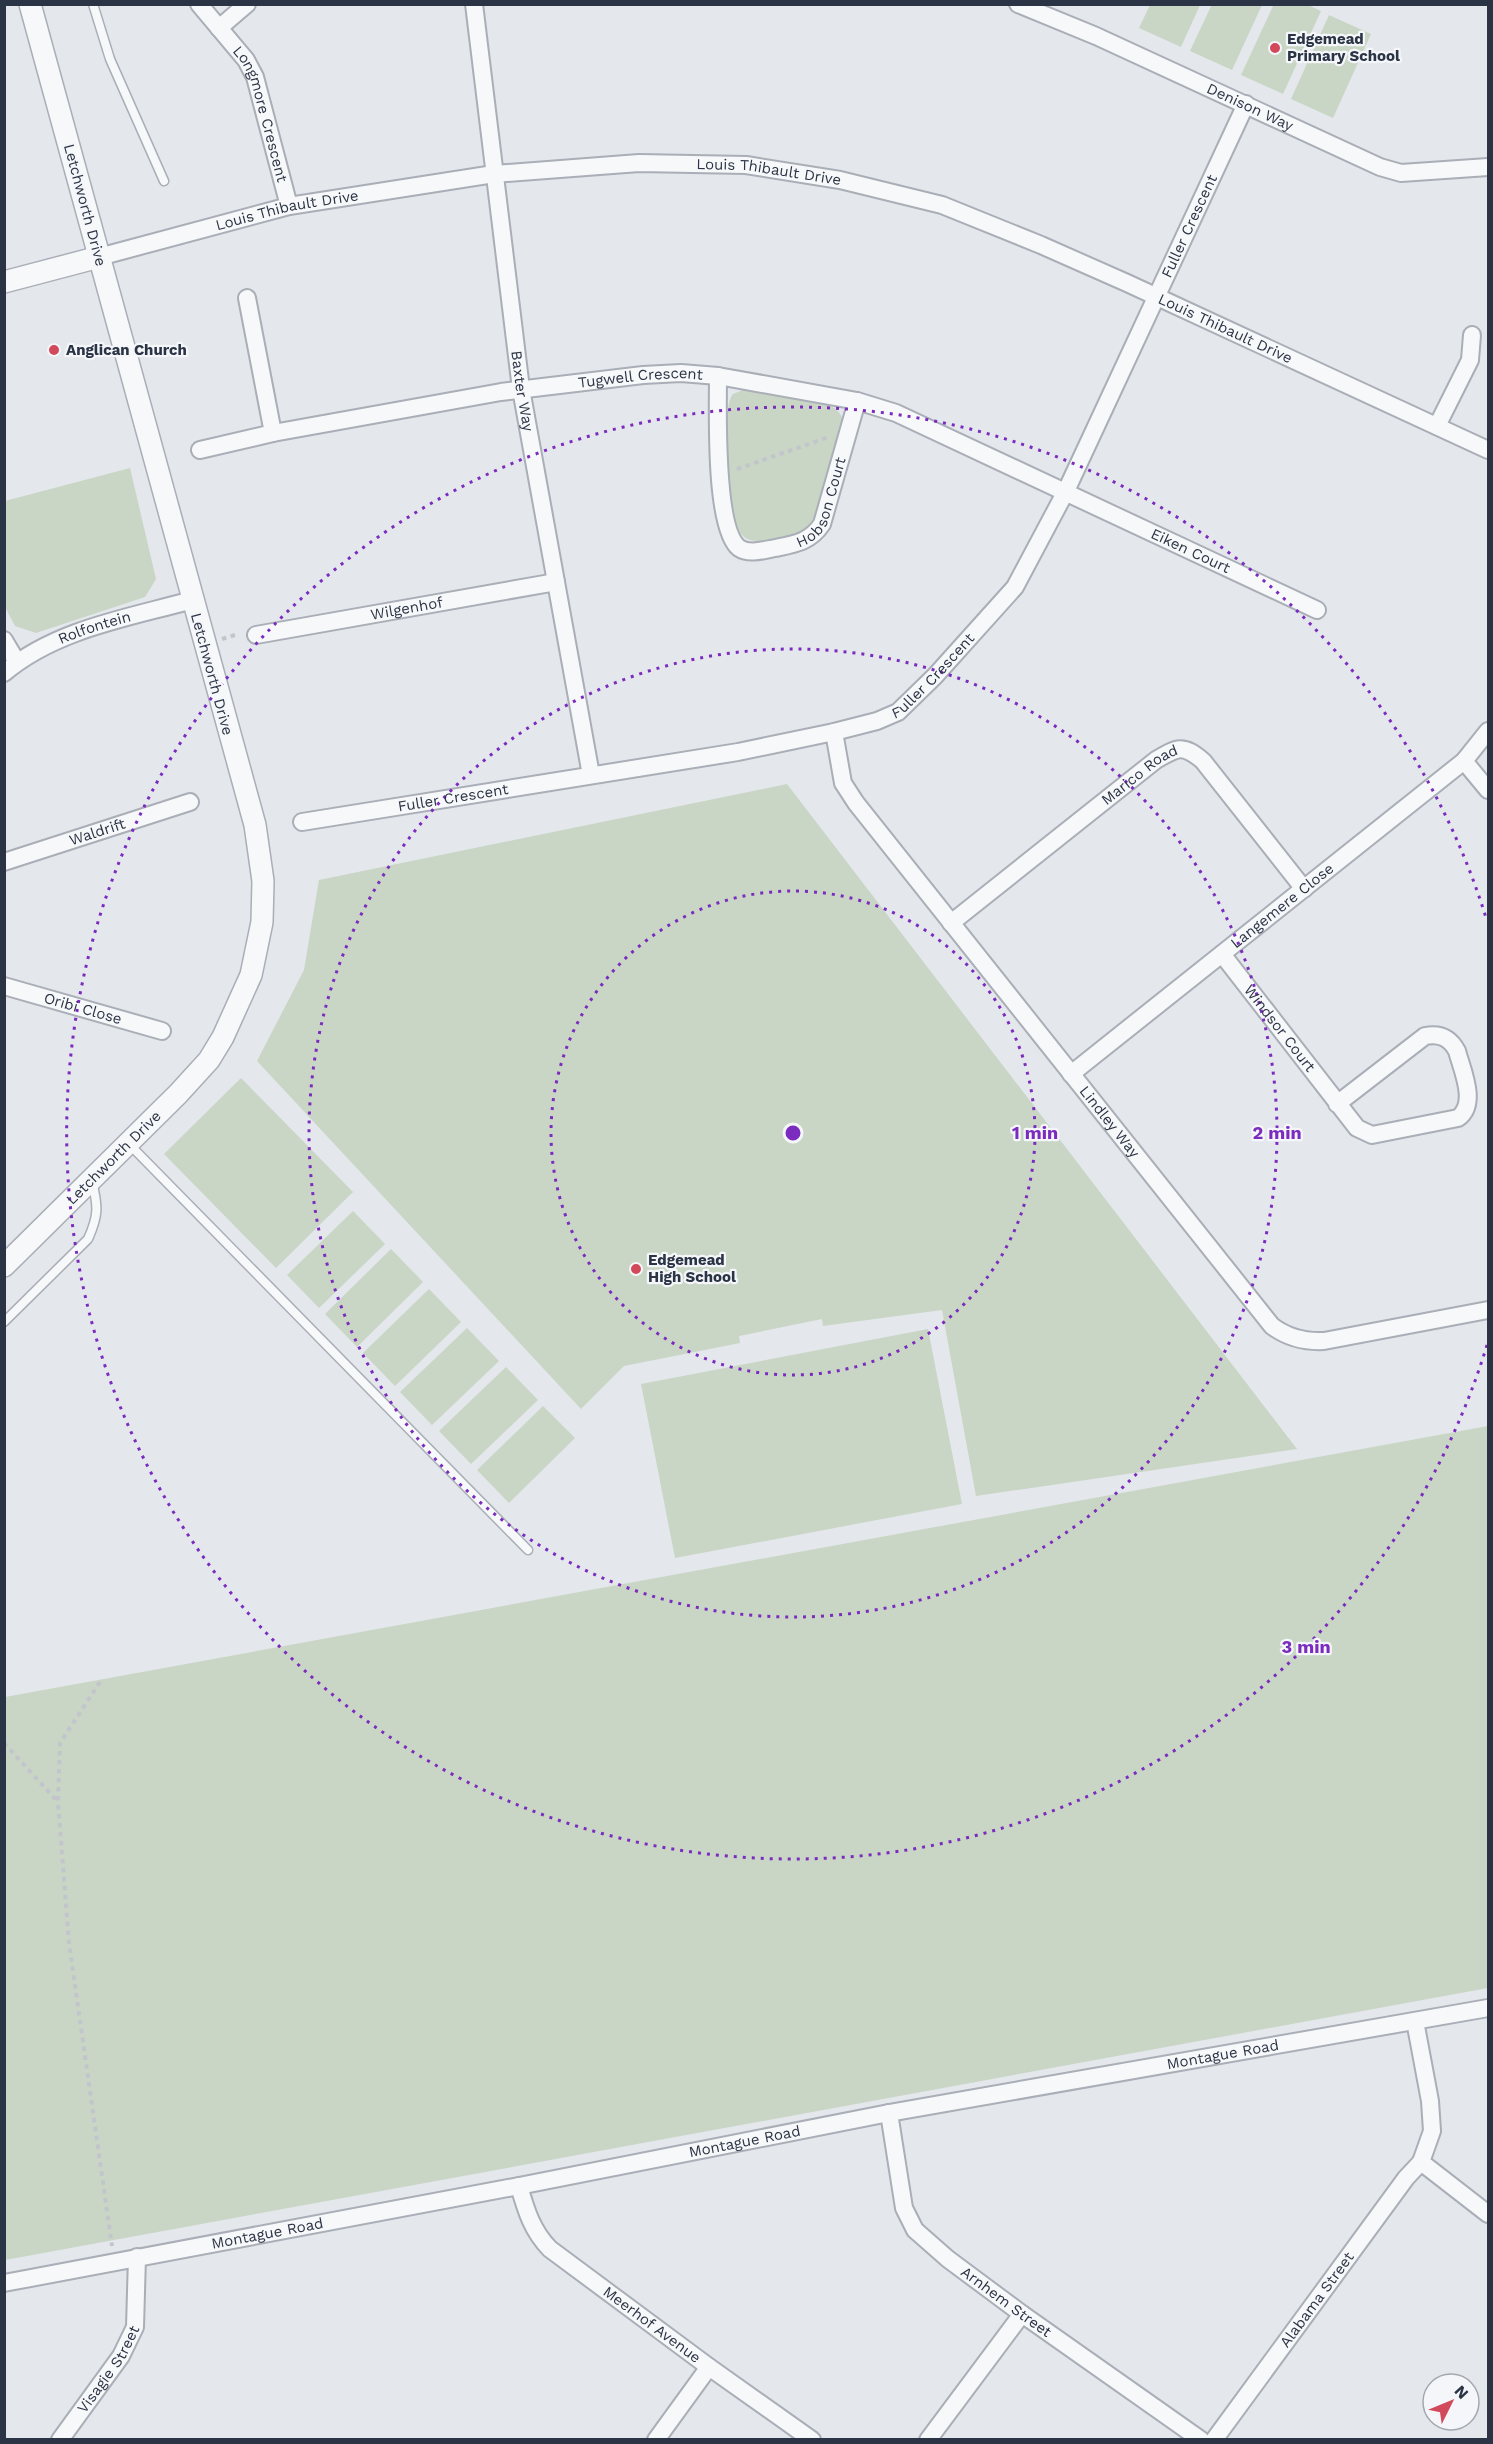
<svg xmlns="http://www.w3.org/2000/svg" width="1493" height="2444" font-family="'Work Sans',sans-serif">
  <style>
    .green { fill: #c9d6c5 }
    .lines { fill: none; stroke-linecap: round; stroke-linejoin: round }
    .service-casing { stroke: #a9aeb7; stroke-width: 11 }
    .minor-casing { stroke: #a9aeb7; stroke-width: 20 }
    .tertiary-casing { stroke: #a9aeb7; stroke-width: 24 }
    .path { stroke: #c2c5cb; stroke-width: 4; stroke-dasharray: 4.5 4.5; stroke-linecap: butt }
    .service { stroke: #f7f8fa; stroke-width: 8 }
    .minor { stroke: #f7f8fa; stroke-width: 16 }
    .tertiary { stroke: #f7f8fa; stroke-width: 21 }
    .ring { fill: none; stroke: #7b2cbf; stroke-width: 3; stroke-dasharray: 3 6 }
    .poi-dot { fill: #d1495b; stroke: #f4f6f9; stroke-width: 2 }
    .labels { text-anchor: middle; stroke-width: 4.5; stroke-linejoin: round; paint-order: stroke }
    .poi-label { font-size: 15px; font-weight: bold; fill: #2b3445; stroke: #f4f6f9; text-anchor: start }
    .street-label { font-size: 15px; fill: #2b3445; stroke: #f4f6f9 }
    .centre { fill: #7b2cbf; stroke: #f4f6f9; stroke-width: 3 }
    .ring-label { font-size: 18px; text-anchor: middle; font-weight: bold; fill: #7b2cbf; stroke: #f4f6f9; stroke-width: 4.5; stroke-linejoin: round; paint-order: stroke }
  </style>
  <rect width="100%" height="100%" fill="#e4e7ec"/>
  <!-- green -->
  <g class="green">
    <path d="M1212,4l50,1 -30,65 -42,-19z"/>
    <path d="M1274,4l34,1 13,6 -38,83 -42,-19z"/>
    <path d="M1150,5h50l-19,42 -42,-19z"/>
    <path d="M1329,15l42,19 -38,84 -42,-19z"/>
    <path d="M743,390l88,16c8,5 12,10 13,19l-28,94c-9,14 -20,16 -36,18 -13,3 -28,9 -39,-3 -14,-14 -21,-126 -8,-140z"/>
    <path d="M130,468l26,111 -11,18 -109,36 -21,-7 -10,-19v-106z"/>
    <path d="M787,784l510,665 -321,47 -34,-186 -119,16 -1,-7 -83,17 1,7 -116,23 -43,43 -324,-348 47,-91 15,-90z"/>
    <path d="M241,1078l112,114 -77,76 -112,-114z"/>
    <path d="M353,1211l32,33 -66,64 -32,-33z"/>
    <path d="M391,1249l32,33 -66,65 -32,-33z"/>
    <path d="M429,1289l32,33 -66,64 -32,-33z"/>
    <path d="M467,1328l32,33 -67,64 -32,-33z"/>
    <path d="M928,1329l34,175 -287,54 -34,-174z"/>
    <path d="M506,1367l32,33 -67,64 -32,-33z"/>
    <path d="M543,1406l32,32 -66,65 -32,-33z"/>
    <path d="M1488,1426v562l-1483,272v-563z"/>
  </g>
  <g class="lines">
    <!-- service casing -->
    <g class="service-casing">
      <g id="service">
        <path d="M93,4l17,55 54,122"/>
        <path d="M129,1144l399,406"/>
        <path d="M4,1322l84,-83c11,-24 10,-33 4,-58"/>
      </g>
    </g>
    <!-- minor casing -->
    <g class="minor-casing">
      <g id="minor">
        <path id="s1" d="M199,4l47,56 9,17 34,129"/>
        <path id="s2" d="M474,4l47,385 70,386"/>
        <path id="s3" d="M1018,4l78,32 284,131 21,6 87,-6"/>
        <path d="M219,28l28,-24"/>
        <path id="s4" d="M99,257l190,-51 205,-32 145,-11 107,2 94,15 102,25 99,40 86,38 361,167"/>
        <path d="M247,298l26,135"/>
        <path id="s5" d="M718,376c0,34 -4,152 21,172 10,7 25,2 36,0 20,-4 35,-6 47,-24l35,-123"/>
        <path d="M1437,426l33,-66 2,-25"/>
        <path id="s6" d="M200,450l73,-17 228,-41 142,-17 38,-2 37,3 139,25 39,12 421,197"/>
        <path id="s7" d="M256,635l300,-53"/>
        <path d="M4,640l13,22"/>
        <path id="s8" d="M4,673c52,-44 124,-55 188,-73"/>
        <path id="s9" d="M834,732l9,51 13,20 416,523c16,12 32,16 52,15l164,-31"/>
        <path d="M1464,761l24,29"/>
        <path id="s10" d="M302,822l436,-70 96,-20 43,-11 21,-9 37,-36 80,-89 51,-96 180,-387"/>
        <path id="s11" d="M4,862l186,-60"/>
        <path id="s12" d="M951,923l205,-163c22,-13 27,-16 47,1l101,128"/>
        <path id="s13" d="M1222,954l135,174 15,7 86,-17c20,-14 4,-48 -1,-67 -7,-13 -17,-18 -32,-15l-88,68"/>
        <path id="s14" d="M4,986l158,45"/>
        <path id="s15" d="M1071,1074l393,-313 24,-30"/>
        <path d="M1415,2021l15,80 2,30 -11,31 67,52"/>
        <path id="s16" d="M889,2113l15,95 11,22 33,29 74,55 179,126"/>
        <path id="s17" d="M519,2186c7,24 13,45 31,63l159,118 103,73"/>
        <path id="s18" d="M4,2283l515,-97 370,-73 599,-105"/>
        <path id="s19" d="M60,2440l61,-84 14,-29 2,-70"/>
        <path d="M656,2440l53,-73"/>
        <path d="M928,2440l94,-126"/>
        <path id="s20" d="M1214,2440l192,-262 15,-16"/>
      </g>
    </g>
    <!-- tertiary casing -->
    <g class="tertiary-casing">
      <g id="tertiary">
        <path d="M4,282l95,-25"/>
        <path id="s21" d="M4,1266l174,-172 31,-34 14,-23 28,-62 11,-53 1,-41 -8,-56 -225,-821"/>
      </g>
    </g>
    <!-- path -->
    <g class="path">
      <path d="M737,469l92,-32"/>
      <path d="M222,639l16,-5"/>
      <path d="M100,1682l-40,61 -2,59 11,141 43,303"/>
      <path d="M4,1743l54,59"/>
    </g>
    <!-- service -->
    <use href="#service" class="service"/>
    <!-- minor -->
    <use href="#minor" class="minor"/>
    <!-- tertiary -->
    <use href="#tertiary" class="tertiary"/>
  </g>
  <!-- distance rings -->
  <g class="ring">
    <circle cx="793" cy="1133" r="242"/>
    <circle cx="793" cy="1133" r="484"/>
    <path d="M1487 1345A726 726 0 1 1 1487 921"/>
  </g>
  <!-- markers -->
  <g class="poi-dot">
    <circle cx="1275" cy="48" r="6"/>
    <circle cx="54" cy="350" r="6"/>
    <circle cx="636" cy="1269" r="6"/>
  </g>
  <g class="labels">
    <!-- poi labels -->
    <g class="poi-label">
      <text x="1287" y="44">Edgemead<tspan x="1287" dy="17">Primary School</tspan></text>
      <text x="66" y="355">Anglican Church</text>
      <text x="648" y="1265">Edgemead<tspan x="648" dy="17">High School</tspan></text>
    </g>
    <!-- street labels -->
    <g class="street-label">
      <text dy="5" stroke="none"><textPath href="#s3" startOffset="254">Denison Way</textPath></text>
      <text dy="5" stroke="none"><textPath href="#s1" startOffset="129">Longmore Crescent</textPath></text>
      <text dy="5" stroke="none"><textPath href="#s4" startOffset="680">Louis Thibault Drive</textPath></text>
      <text transform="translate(85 205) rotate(75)" y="5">Letchworth Drive</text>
      <text dy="5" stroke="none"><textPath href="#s4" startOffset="194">Louis Thibault Drive</textPath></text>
      <text dy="5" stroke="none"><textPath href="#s10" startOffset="1179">Fuller Crescent</textPath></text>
      <text dy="5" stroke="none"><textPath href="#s4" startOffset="1166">Louis Thibault Drive</textPath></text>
      <text dy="5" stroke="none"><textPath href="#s6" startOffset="447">Tugwell Crescent</textPath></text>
      <text dy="5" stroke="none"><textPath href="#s2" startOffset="390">Baxter Way</textPath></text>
      <text dy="5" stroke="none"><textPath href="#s5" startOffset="286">Hobson Court</textPath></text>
      <text dy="5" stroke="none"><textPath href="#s6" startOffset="1032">Eiken Court</textPath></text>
      <text dy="5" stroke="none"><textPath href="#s7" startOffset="153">Wilgenhof</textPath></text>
      <text dy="5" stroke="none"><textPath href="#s8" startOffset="102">Rolfontein</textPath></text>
      <text transform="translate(212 674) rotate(75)" y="5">Letchworth Drive</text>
      <text dy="5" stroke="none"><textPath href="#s10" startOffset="657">Fuller Crescent</textPath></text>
      <text dy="5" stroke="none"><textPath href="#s12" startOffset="240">Marico Road</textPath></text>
      <text dy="5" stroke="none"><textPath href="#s10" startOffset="153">Fuller Crescent</textPath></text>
      <text dy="5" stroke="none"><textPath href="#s11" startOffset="98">Waldrift</textPath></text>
      <text dy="5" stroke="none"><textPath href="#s15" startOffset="270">Langemere Close</textPath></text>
      <text dy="5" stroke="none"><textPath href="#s14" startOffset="82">Oribi Close</textPath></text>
      <text dy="5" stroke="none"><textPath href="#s13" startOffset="94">Windsor Court</textPath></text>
      <text dy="5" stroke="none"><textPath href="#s9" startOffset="483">Lindley Way</textPath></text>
      <text dy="5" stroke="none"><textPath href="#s21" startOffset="154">Letchworth Drive</textPath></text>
      <text dy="5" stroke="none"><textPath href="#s18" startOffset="1240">Montague Road</textPath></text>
      <text dy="5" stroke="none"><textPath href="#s18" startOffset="754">Montague Road</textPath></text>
      <text dy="5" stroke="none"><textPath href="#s18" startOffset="268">Montague Road</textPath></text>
      <text dy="5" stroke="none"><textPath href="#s20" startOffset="174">Alabama Street</textPath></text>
      <text dy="5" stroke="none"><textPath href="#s16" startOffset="237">Arnhem Street</textPath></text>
      <text dy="5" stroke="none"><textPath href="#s17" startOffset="198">Meerhof Avenue</textPath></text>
      <text dy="5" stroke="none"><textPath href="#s19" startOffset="86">Visagie Street</textPath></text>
    </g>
  </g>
  <circle cx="793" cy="1133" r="9" class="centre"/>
  <g class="ring-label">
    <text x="1035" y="1139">1 min</text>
    <text x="1277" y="1139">2 min</text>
    <text x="1306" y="1653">3 min</text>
  </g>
  <!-- border -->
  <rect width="1493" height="2444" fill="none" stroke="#2b3445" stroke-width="12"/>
  <!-- north arrow -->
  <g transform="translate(1451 2402) rotate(47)"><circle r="28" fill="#f4f6f9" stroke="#a4a8b1" stroke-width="1.5"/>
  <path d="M0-4.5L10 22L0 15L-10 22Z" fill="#d1495b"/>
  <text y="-9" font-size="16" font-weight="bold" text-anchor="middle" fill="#2b3445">N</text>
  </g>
</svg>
